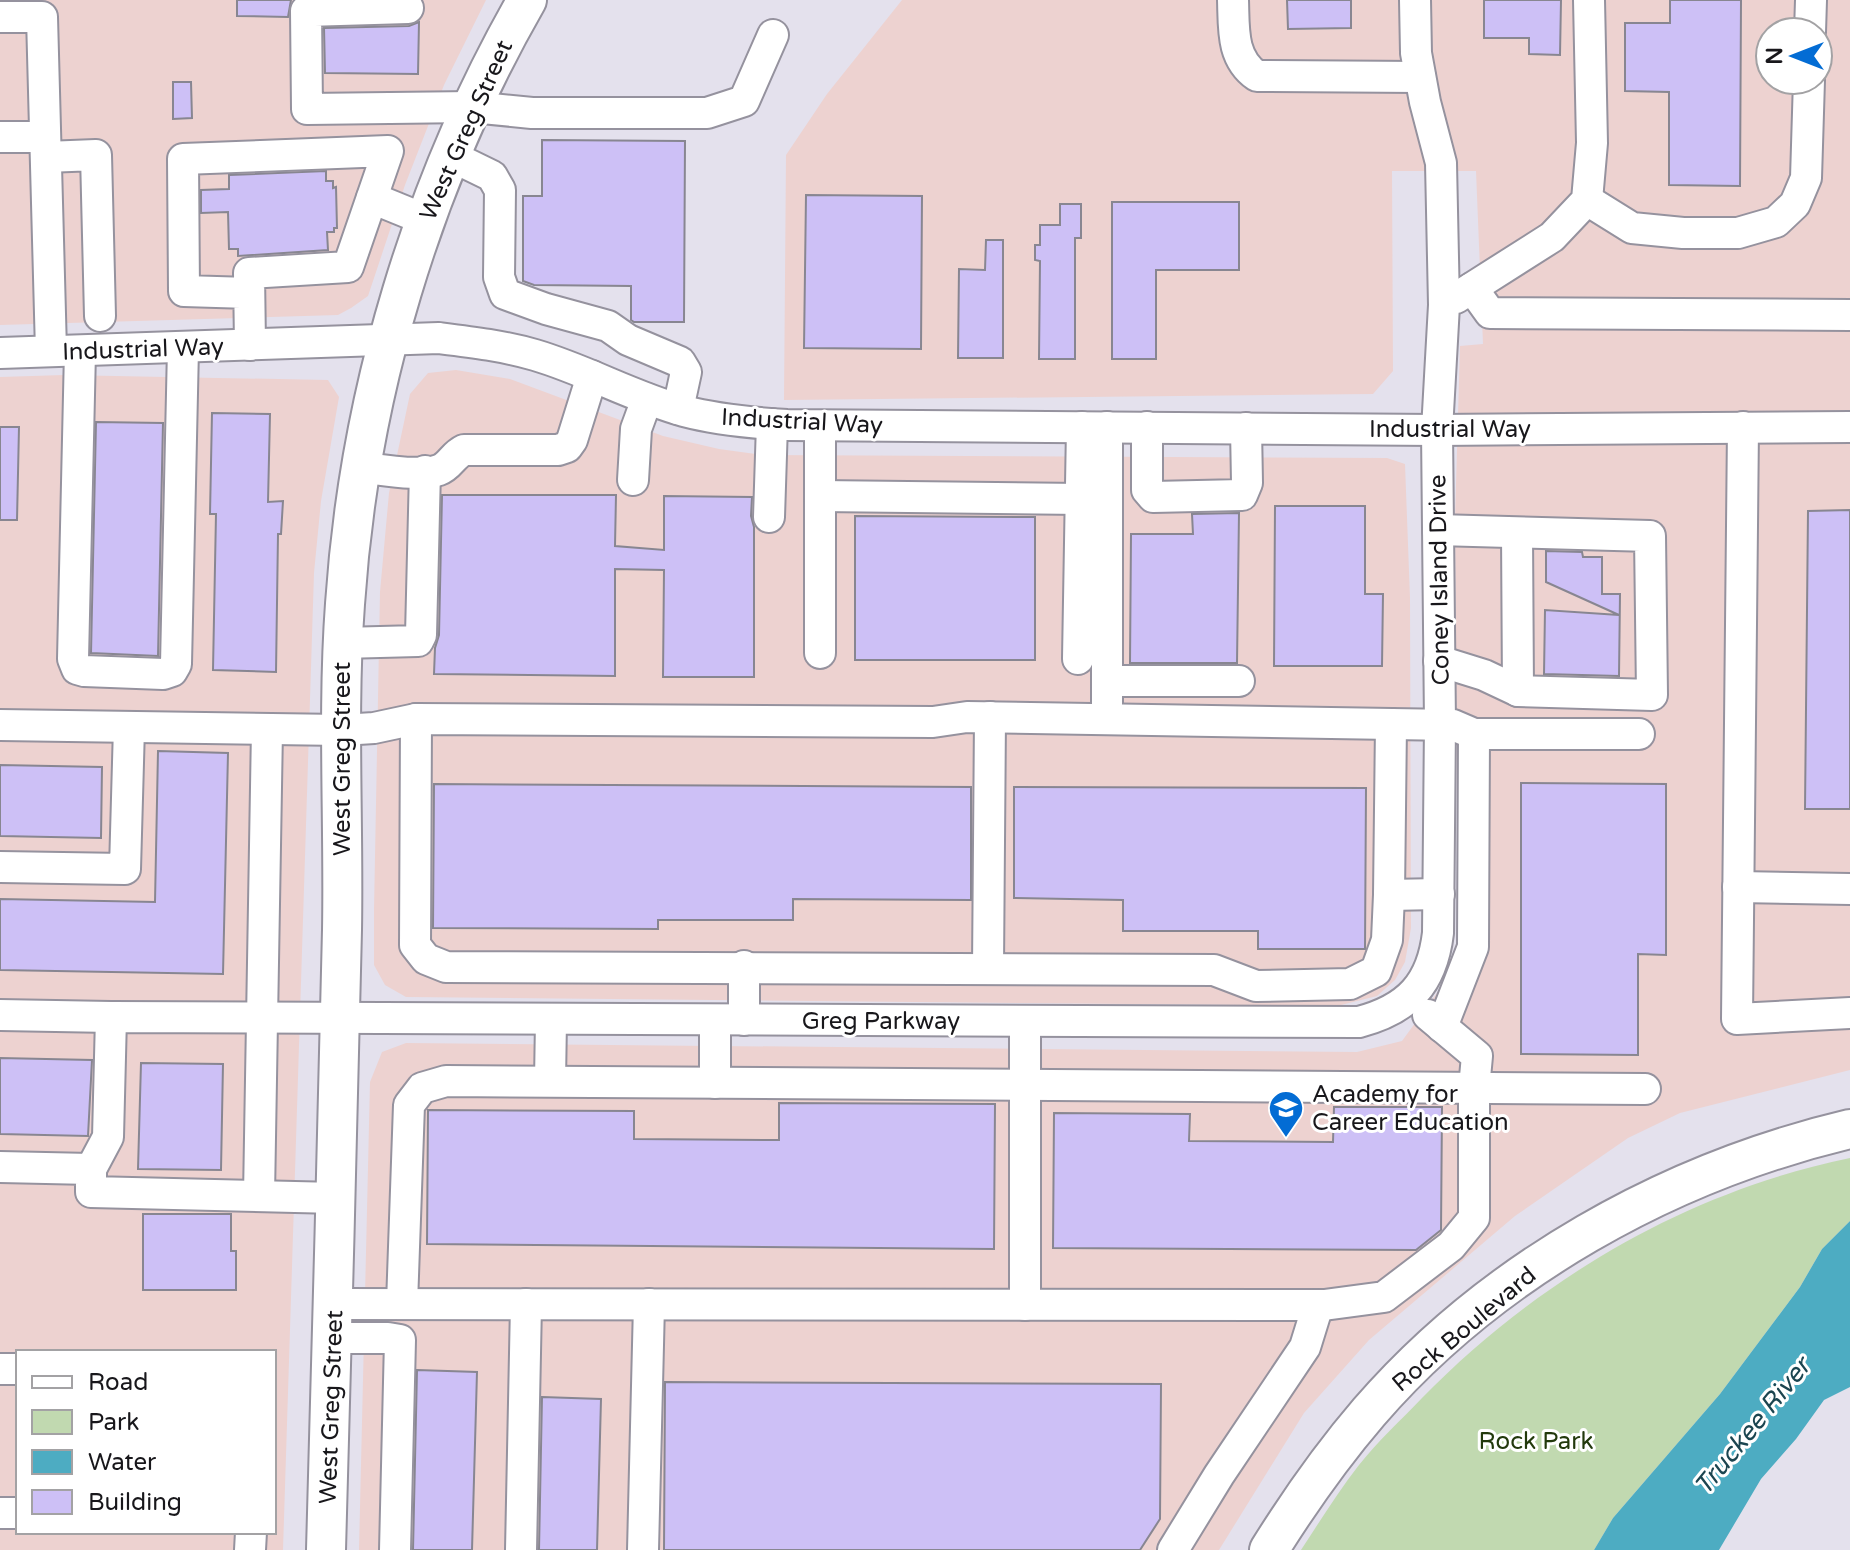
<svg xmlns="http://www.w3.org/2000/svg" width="1850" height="1550" font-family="'Varela Round',sans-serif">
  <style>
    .industrial { fill: #edd2d0; fill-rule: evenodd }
    .green { fill: #c1d9b0 }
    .water { fill: #4dacc2 }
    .building { fill: #cdc0f6; stroke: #888691; stroke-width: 2 }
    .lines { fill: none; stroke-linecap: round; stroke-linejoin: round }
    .minor-casing { stroke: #95929e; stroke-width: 34 }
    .major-casing { stroke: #95929e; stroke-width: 42 }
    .minor { stroke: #fff; stroke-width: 30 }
    .major { stroke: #fff; stroke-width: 38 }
    .labels { text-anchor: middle; stroke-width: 6; stroke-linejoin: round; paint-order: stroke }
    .street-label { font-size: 24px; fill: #18171b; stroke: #fff }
    .poi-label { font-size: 24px; fill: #18171b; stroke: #fff; text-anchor: start }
    .park-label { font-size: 24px; fill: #22390c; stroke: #fff }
    .water-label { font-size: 26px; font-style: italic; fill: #1b4550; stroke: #fff }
  </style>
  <rect width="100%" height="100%" fill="#e4e1ed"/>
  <!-- industrial -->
  <g class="industrial">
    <path d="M0,0h486l-42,85 -39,100 -37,111 -17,12 -13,7 -338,10z"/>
    <path d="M902,0h948v1070l-170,43 -52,25 -113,78 -146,124 -65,73 -85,137h-860l11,-468 12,-30 24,-9 951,9 45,-11 43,-59 13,-29 -3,-433 5,-174 23,-2 -7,-173h-84l1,200 -20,23 -589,6 2,-245 41,-61zM1770,32h48v48h-48z"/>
    <path d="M456,370l54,9 153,57 56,13 44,6 624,3 18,6 5,134 1,330 -6,34 -10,18 -18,16 -40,10 -931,-9 -21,-12 -11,-20v-55l6,-318 9,-99 21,-99 18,-21z"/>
    <path d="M64,375l264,5 11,17 -18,104 -7,72 -31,977h-283v-1173zM18,1352h256v180h-256z"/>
  </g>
  <!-- green -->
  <path class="green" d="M1850,1158v63l-28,28 -22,38 -80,107 -107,124 -19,32h-293c19,-29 37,-58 58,-85 19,-24 42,-45 63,-67 117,-119 264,-206 428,-240z"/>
  <!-- water -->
  <path class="water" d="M1850,1221v166l-26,13 -28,39 -35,40 -42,71h-125l19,-32 107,-124 80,-107 22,-38z"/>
  <!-- building -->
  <g class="building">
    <path d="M237,0h54l-3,17 -51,-1z"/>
    <path d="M1287,0h64v28l-63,1z"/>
    <path d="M1484,0h77l-1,55 -31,-1v-16h-45z"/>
    <path d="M1670,0h71l-1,186 -71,-1v-93l-44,-1v-68h45z"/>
    <path d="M419,22l-1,52 -93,-1 -1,-45 85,-2z"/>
    <path d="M173,82h18l1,36 -19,1z"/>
    <path d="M542,140l143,1 -1,181h-50l-3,-2v-34l-97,-1 -11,-4v-85h19z"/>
    <path d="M326,171v10h7v7l3,-1 1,41h-3v4h-7l1,18 -90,6v-7h-9l-1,-37 -27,1v-23l28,-1v-14z"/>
    <path d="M806,195l116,1 -1,153 -117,-1z"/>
    <path d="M1112,202h127v68h-83v89h-44z"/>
    <path d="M1060,204h21v34h-6v121h-36l1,-98 -5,-1v-15h5v-20h20z"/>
    <path d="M986,240h17v118h-45l1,-89 26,1z"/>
    <path d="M212,413l58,1 -2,88 15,-1 -2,33h-3l-2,138 -63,-2 3,-156h-6z"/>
    <path d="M96,422l67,1 -5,233 -67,-3z"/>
    <path d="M0,427h19l-2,93h-17z"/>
    <path d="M442,495h174l-1,51 49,4v-54l88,1 -1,19 3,11v150h-91l1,-107 -49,-1v107l-181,-2 1,-26 4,-13z"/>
    <path d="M1275,506h90v88h18l-1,72h-108z"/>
    <path d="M1850,510v299h-45l3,-298z"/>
    <path d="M1239,513l-2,150h-107l1,-129h62l-1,-20z"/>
    <path d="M855,516l180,1v143h-180z"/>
    <path d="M1546,551l36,1 1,5h19v37h18l-1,82 -75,-2 1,-64 74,5 -73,-33z"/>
    <path d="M158,751l70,2 -5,221 -223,-4v-71l155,3z"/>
    <path d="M0,765l102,2 -1,71 -101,-2z"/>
    <path d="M1521,783l145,1v171l-28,-1v101l-117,-1z"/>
    <path d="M434,784l537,3v113l-178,-1v21h-135v9l-225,-1z"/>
    <path d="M1014,787l352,1 -1,161h-107v-18h-135v-31l-109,-2z"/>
    <path d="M0,1058l92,2 -4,76 -88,-2z"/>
    <path d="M141,1063l82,1 -2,106 -83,-1z"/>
    <path d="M779,1103l216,1 -1,145 -567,-5 1,-134 206,1v28l145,1z"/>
    <path d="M1334,1107h108l-1,123 -25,20 -363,-2 1,-135 136,1 -1,27 144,1z"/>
    <path d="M143,1214h88v37h5v39h-93z"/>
    <path d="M417,1370l60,2 -5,178h-59z"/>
    <path d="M665,1382l496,2 -1,135 -20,31h-476z"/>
    <path d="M542,1397l59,2 -4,151h-58z"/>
  </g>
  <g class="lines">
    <!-- minor casing -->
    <g class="minor-casing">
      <g id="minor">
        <path d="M1233,0c1,28 -2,58 24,76l163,1"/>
        <path d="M408,8l-102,3 1,98 165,-2 60,6h175l37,-12 29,-66"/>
        <path d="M0,17h42l9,334"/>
        <path d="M1810,32l1,-32"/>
        <path d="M0,137h45"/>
        <path d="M451,156l41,20 8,14 -1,87 6,17 41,15 62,17 20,14 52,22 6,10 -8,37"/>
        <path d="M46,157l50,-2 4,161"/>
        <path d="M372,198l54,22"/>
        <path d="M1587,200l45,28 51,5h55l38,-11 19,-18 11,-26 3,-98"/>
        <path d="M1472,288l18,25 360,2"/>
        <path d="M249,293l-65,-2 -1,-132 205,-8 -40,116 -99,6 1,72"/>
        <path d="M1456,298l96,-61 35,-37 5,-57 -3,-143"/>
        <path d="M80,351l-7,308 4,10 7,2 79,3 9,-3 4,-7 7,-316"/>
        <path d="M0,353l439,-15c32,4 65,8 96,17 51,15 98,42 149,56 34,9 69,12 103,14l650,5 413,-3"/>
        <path d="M820,426v227"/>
        <path d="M1107,427v292"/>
        <path d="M1147,427v63l6,7 89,-2 5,-12 -1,-55"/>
        <path d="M1743,427l-6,592 113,-6"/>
        <path d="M361,467c20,3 58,10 78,3 11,-4 14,-15 25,-20h94l9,-3 5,-7 20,-64"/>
        <path d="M633,480l3,-51 11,-30"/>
        <path d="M820,496l262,3"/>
        <path d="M769,517l3,-93"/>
        <path d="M1438,530l212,6 2,159 -134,-4 -34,-16 -45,-14"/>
        <path d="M1517,533l1,158"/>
        <path d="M342,643l76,-2 3,-6 4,-164"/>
        <path d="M1078,659l4,-232"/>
        <path d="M1107,681h132"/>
        <path d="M416,719l-1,226 11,14 20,8 768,3 42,16 94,-2 26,-13 11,-31 2,-45"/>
        <path d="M1391,724l-2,171 50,-1"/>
        <path d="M0,725l342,5 32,-2 42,-9 517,3 34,-5 486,8 21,9 -1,213 -31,80"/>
        <path d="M1474,734h165"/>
        <path d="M0,867l125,2 4,-142"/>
        <path d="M1738,887l112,2"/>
        <path d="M988,968l2,-251"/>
        <path d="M0,1015l111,2"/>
        <path d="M715,1020v63"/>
        <path d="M744,1020v-54"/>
        <path d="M1025,1021v284"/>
        <path d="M550,1081l1,-61"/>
        <path d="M0,1167l91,2v23l245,6"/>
        <path d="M91,1169l17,-32 3,-120 1248,5c49,-13 73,-38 79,-89l2,-209 -3,-294 7,-125 -3,-142 -16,-61 -9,-49 -1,-53"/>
        <path d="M259,1196l8,-467"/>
        <path d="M334,1304l990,1 60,-8 67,-51 23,-28v-130l3,-32 -49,-41"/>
        <path d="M402,1304l7,-199 13,-17 24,-7 1199,8"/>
        <path d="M333,1338h55l12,2 -5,210"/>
        <path d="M0,1369h18"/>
        <path d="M0,1513h18"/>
        <path d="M250,1550l1,-18"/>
        <path d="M521,1550l5,-246"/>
        <path d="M643,1550l6,-246"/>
        <path d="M1173,1550l46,-75 86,-128 13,-42"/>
      </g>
    </g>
    <!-- major casing -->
    <g class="major-casing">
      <g id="major">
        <path d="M326,1550c5,-207 12,-413 16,-620 2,-108 -5,-218 3,-326 14,-210 77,-421 182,-604"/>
        <path d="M1269,1550c30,-48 63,-95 100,-138 123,-142 299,-240 481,-283"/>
      </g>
    </g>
    <!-- minor -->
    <use href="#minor" class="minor"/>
    <!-- major -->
    <use href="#major" class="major"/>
  </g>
  <!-- icons -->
  <defs>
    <g id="school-pin" transform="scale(1.8)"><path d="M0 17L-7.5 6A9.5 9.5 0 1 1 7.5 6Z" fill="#036cd4" stroke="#fff"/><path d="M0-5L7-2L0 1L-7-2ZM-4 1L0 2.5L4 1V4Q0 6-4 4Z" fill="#fff"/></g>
  </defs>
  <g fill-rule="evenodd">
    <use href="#school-pin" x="1286" y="1108"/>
  </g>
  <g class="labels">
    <!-- street labels -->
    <g class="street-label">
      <text transform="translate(466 130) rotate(-66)" y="8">West Greg Street</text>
      <text transform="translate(143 349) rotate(-2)" y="8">Industrial Way</text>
      <text transform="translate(802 421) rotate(3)" y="8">Industrial Way</text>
      <text x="1450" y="437">Industrial Way</text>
      <text transform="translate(1439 580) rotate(-91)" y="8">Coney Island Drive</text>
      <text transform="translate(342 759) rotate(-90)" y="8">West Greg Street</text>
      <text x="881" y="1029">Greg Parkway</text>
      <text transform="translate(1464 1329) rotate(-40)" y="8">Rock Boulevard</text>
      <text transform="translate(331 1407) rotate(-88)" y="8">West Greg Street</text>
    </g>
    <!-- poi labels -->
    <g class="poi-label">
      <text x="1312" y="1102">Academy for<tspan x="1312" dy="28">Career Education</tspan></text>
    </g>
    <!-- park labels -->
    <g class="park-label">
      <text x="1536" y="1449">Rock Park</text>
    </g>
    <!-- water labels -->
    <g class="water-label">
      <text transform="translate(1752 1426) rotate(-51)" y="9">Truckee River</text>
    </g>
  </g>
  <!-- legend -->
  <rect x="16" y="1350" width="260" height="184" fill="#ffffff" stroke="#a3a2a4" stroke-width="2"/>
  <rect x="32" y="1376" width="40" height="12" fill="#ffffff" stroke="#a3a2a4" stroke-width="2"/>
  <text x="88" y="1390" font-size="24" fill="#18171b">Road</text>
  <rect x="32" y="1410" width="40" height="24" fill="#c1d9b0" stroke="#a3a2a4" stroke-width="2"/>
  <text x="88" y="1430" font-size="24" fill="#18171b">Park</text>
  <rect x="32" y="1450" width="40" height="24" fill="#4dacc2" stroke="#a3a2a4" stroke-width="2"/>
  <text x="88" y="1470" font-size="24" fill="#18171b">Water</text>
  <rect x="32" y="1490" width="40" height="24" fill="#cdc0f6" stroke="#a3a2a4" stroke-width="2"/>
  <text x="88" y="1510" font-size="24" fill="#18171b">Building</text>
  <!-- north arrow -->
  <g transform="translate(1794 56) rotate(270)"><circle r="38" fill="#ffffff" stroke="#a3a2a4" stroke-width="2"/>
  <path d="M0-6L14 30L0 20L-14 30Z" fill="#036cd4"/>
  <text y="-12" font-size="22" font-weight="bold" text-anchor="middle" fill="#18171b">N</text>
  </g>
</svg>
